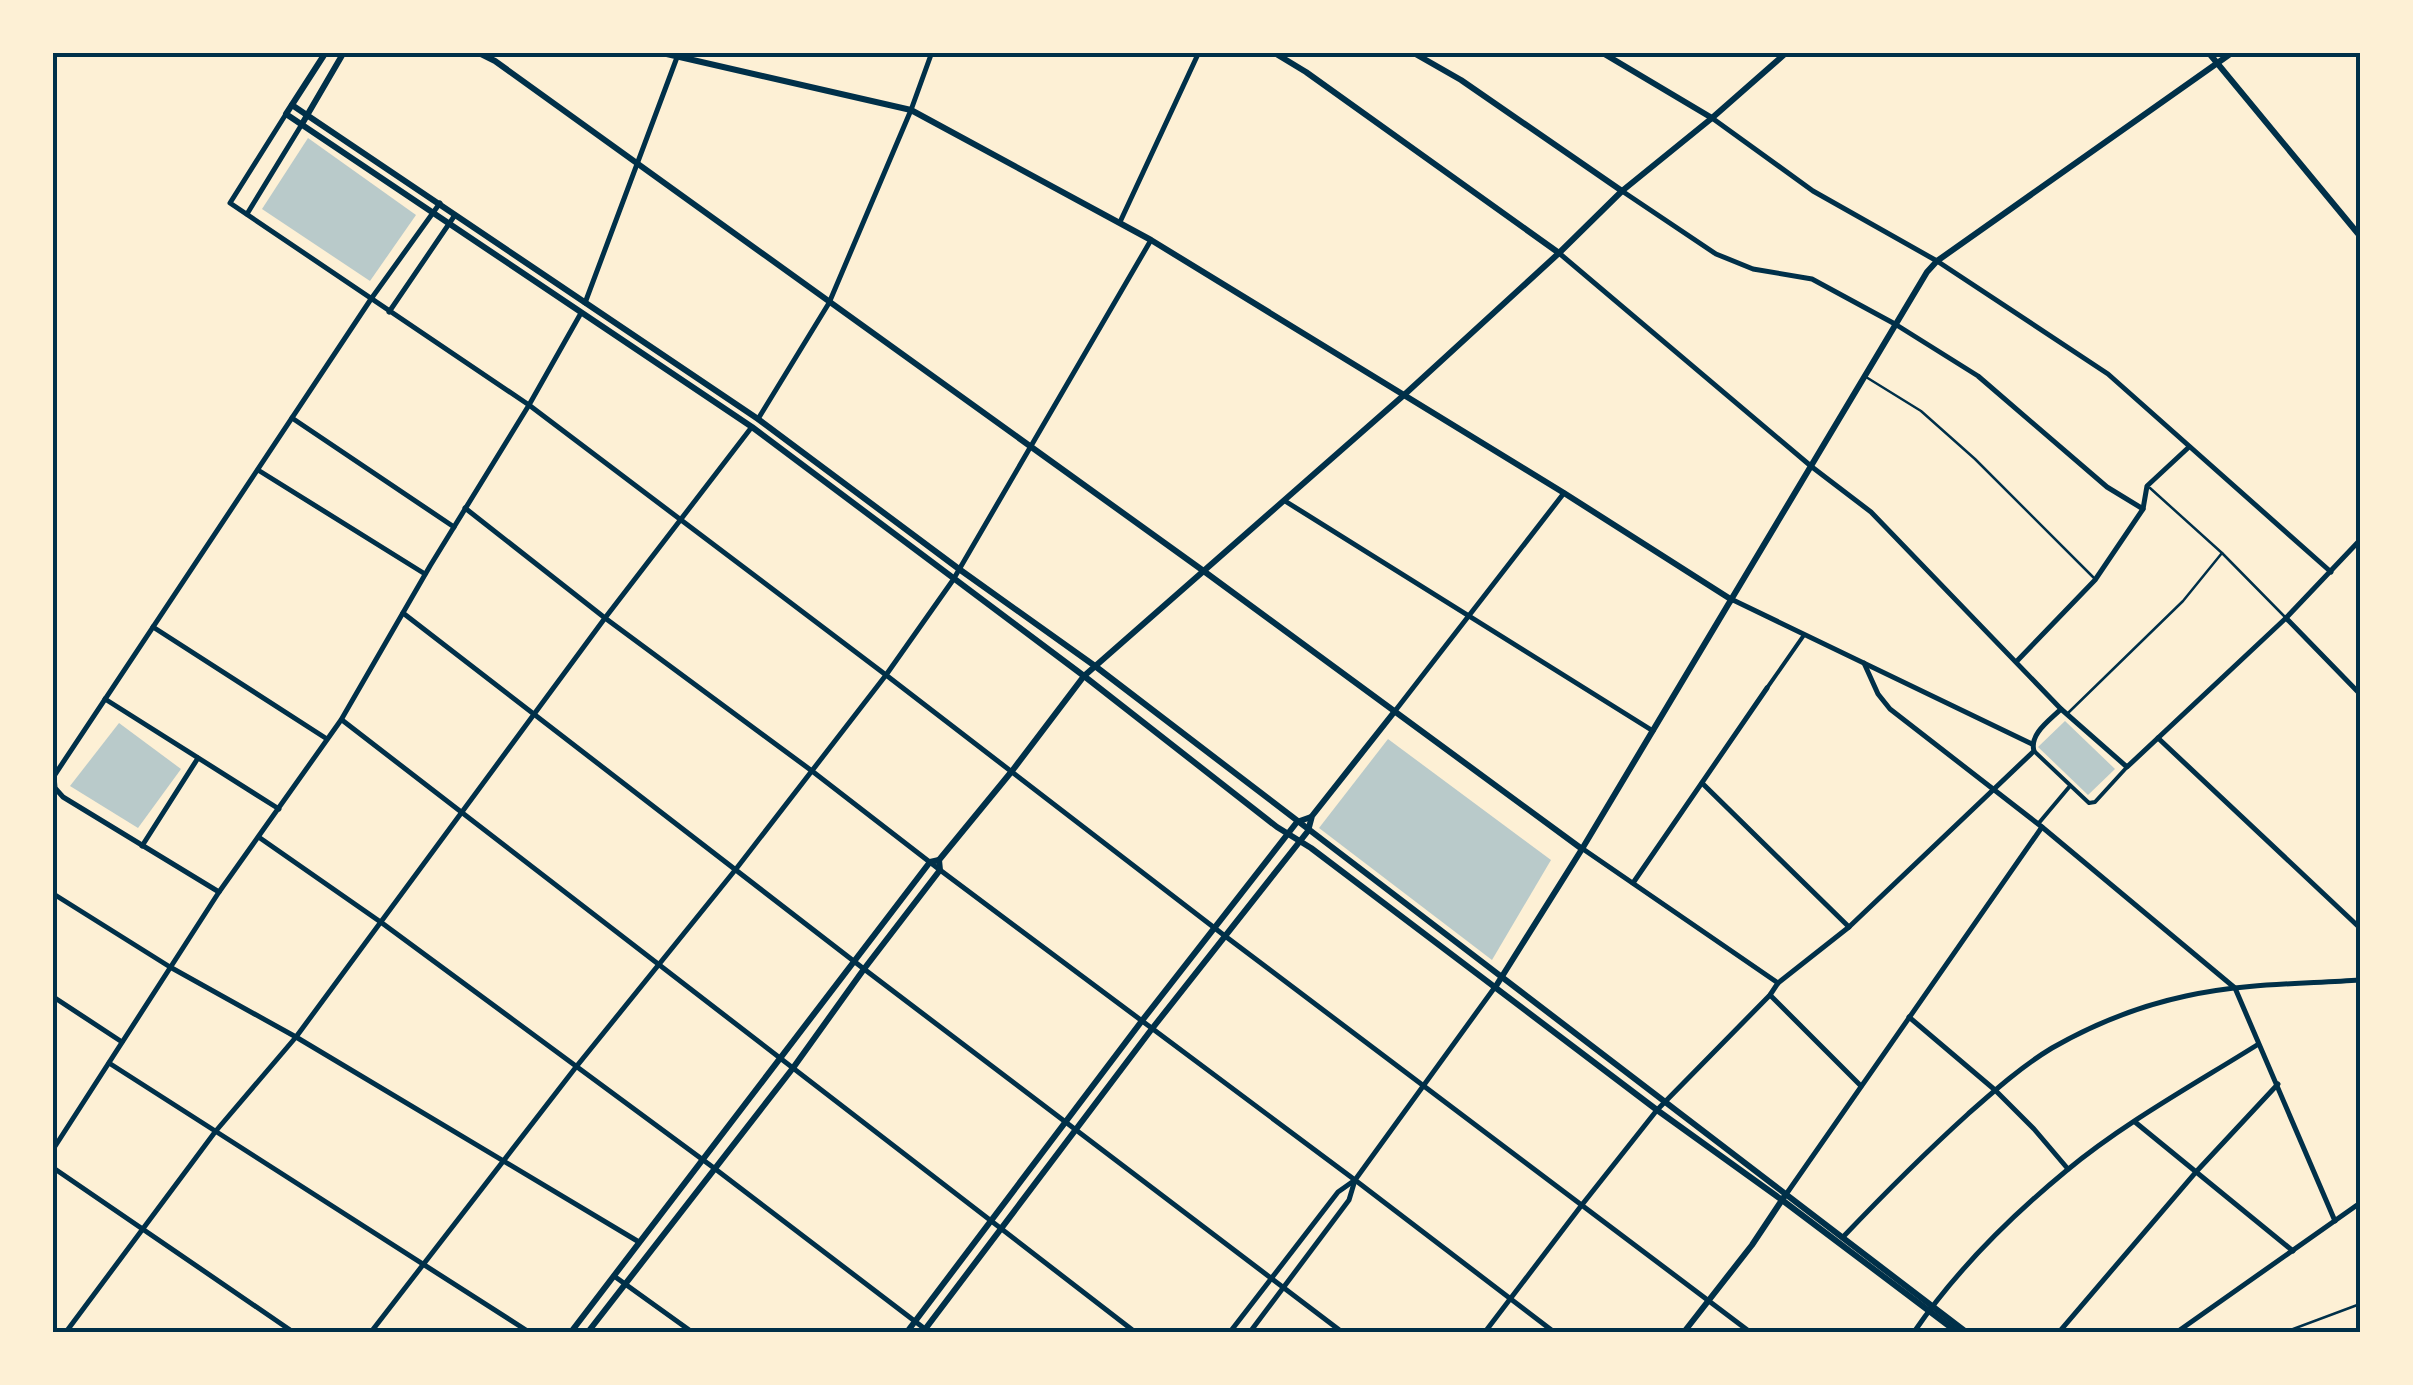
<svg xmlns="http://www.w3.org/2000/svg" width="2413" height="1385" font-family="'Source Sans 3',sans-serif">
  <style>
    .green { fill: #b9caca }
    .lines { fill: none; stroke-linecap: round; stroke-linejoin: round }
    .service { stroke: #003049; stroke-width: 2.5 }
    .pedestrian { stroke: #003049; stroke-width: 4 }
    .minor { stroke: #003049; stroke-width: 5 }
    .tertiary { stroke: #003049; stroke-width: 6 }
    .secondary { stroke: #003049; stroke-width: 6 }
    .neatline { fill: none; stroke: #003049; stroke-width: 4 }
  </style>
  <rect width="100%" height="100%" fill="#fdf0d5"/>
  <!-- green -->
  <g class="green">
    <path d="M308,138l108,77 -46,66 -108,-72z"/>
    <path d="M2065,721l50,48 -27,26 -50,-48z"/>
    <path d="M119,723l62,46 -43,59 -68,-42z"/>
    <path d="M1388,739l163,121 -59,100 -173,-132z"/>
  </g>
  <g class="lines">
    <!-- service -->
    <g class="service">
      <path d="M1866,377l55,34 54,48 120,120"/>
      <path d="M2150,488l72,65 63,64"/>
      <path d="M2068,713l115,-112 39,-48"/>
      <path d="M2285,1332l75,-28"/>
    </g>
    <!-- pedestrian -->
    <g class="pedestrian">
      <path d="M1767,688l37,-53"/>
      <path d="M2034,751l55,52 6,-1 32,-35"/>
      <path d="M2038,824l32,-38"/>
    </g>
    <!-- minor -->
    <g class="minor">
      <path d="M286,114l-56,89 299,202 357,270 339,261 525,396"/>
      <path d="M1712,118l101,73 124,70 171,113 223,198"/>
      <path d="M1622,191l94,63 37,15 59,10 83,45 83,52 129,111 36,22"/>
      <path d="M247,214l55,-90"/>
      <path d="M1120,222l79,-170"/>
      <path d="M1559,253l253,214 59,45 190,197 66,58 159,-149 74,-78"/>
      <path d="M585,303l94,-251"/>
      <path d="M389,312l66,-97"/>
      <path d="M292,418l162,109"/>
      <path d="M758,419l71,-116 82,-193 21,-58"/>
      <path d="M258,470l167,104"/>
      <path d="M1285,501l368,230"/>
      <path d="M465,508l140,110 207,153 128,99 415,310 199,152"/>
      <path d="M1733,600l299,144"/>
      <path d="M403,613l461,356 478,363"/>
      <path d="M2286,618l74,76"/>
      <path d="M153,627l174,112"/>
      <path d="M2017,661l78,-81 48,-71 4,-23 42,-39"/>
      <path d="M1864,663l14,31 12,15 152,118 193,161 100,233"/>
      <path d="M105,699l174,110"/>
      <path d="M1395,711l169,-218"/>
      <path d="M342,720l793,612"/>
      <path d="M2158,738l202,190"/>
      <path d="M1702,783l147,144"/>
      <path d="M260,838l122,85 332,245 215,164"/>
      <path d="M142,846l56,-88"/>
      <path d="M1583,849l195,134"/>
      <path d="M1633,883l134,-195"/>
      <path d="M219,892l-156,-95 -8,-9 -1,-12 317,-477 69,-96"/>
      <path d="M52,893l118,74 126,70 343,205"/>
      <path d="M1770,995l91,91"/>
      <path d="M52,996l70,46"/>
      <path d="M1909,1017l86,73 39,39 34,40"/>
      <path d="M109,1063l420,269"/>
      <path d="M2135,1122l158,129"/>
      <path d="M52,1151l167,-259 122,-172 89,-154 99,-161 52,-92"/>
      <path d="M52,1167l241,165"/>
      <path d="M1787,1193l255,-366"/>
      <path d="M1843,1237c41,-43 82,-84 125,-123 26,-23 54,-48 84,-66 42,-24 87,-42 134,-52 57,-13 117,-12 174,-16"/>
      <path d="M614,1276l78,56"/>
      <path d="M66,1332l149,-200 81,-95 309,-419 146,-190"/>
      <path d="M371,1332l205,-265 160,-198 150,-194 67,-95 198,-340"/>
      <path d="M1230,1332l108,-140 17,-12 140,-193"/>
      <path d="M1250,1332l99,-132 6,-20"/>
      <path d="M1485,1332l96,-126 76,-96 113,-115 8,-12 71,-56 185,-176c-5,-17 16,-31 27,-42"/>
      <path d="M1914,1332c41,-60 95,-114 152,-161 58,-48 127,-86 191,-126"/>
      <path d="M2059,1332l136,-159 83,-89"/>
      <path d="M2177,1332l183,-129"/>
    </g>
    <!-- tertiary -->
    <g class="tertiary">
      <path d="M477,52l18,9 710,511 377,277"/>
      <path d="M658,52l253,58 240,130 413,253 168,107"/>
      <path d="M1273,52l33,20 253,181"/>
      <path d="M1412,52l49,28 161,111"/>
      <path d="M2208,52l152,184"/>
      <path d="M1496,986l86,-137 345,-577 10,-11 296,-209"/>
      <path d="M907,1332l234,-310 156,-200 14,-5"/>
      <path d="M923,1332l228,-302 157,-199 4,-15 83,-105"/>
      <path d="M1684,1332l68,-87 32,-48"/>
    </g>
    <!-- secondary -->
    <g class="secondary">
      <path d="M326,52l-40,62 466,313 332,249 193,151 34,21 346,262 125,90 175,132"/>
      <path d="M1601,52l111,66"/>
      <path d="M292,105l466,314 201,150 136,97 871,666"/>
      <path d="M302,124l42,-72"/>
      <path d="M571,1332l359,-470 9,-2 73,-89 72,-95 320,-281 155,-142 63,-62 90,-73 75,-66"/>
      <path d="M588,1332l205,-264 71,-99 76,-99 -1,-10"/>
    </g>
  </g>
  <!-- border -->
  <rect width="2413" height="1385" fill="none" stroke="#fdf0d5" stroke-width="110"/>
  <rect x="55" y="55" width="2303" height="1275" class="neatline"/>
</svg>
